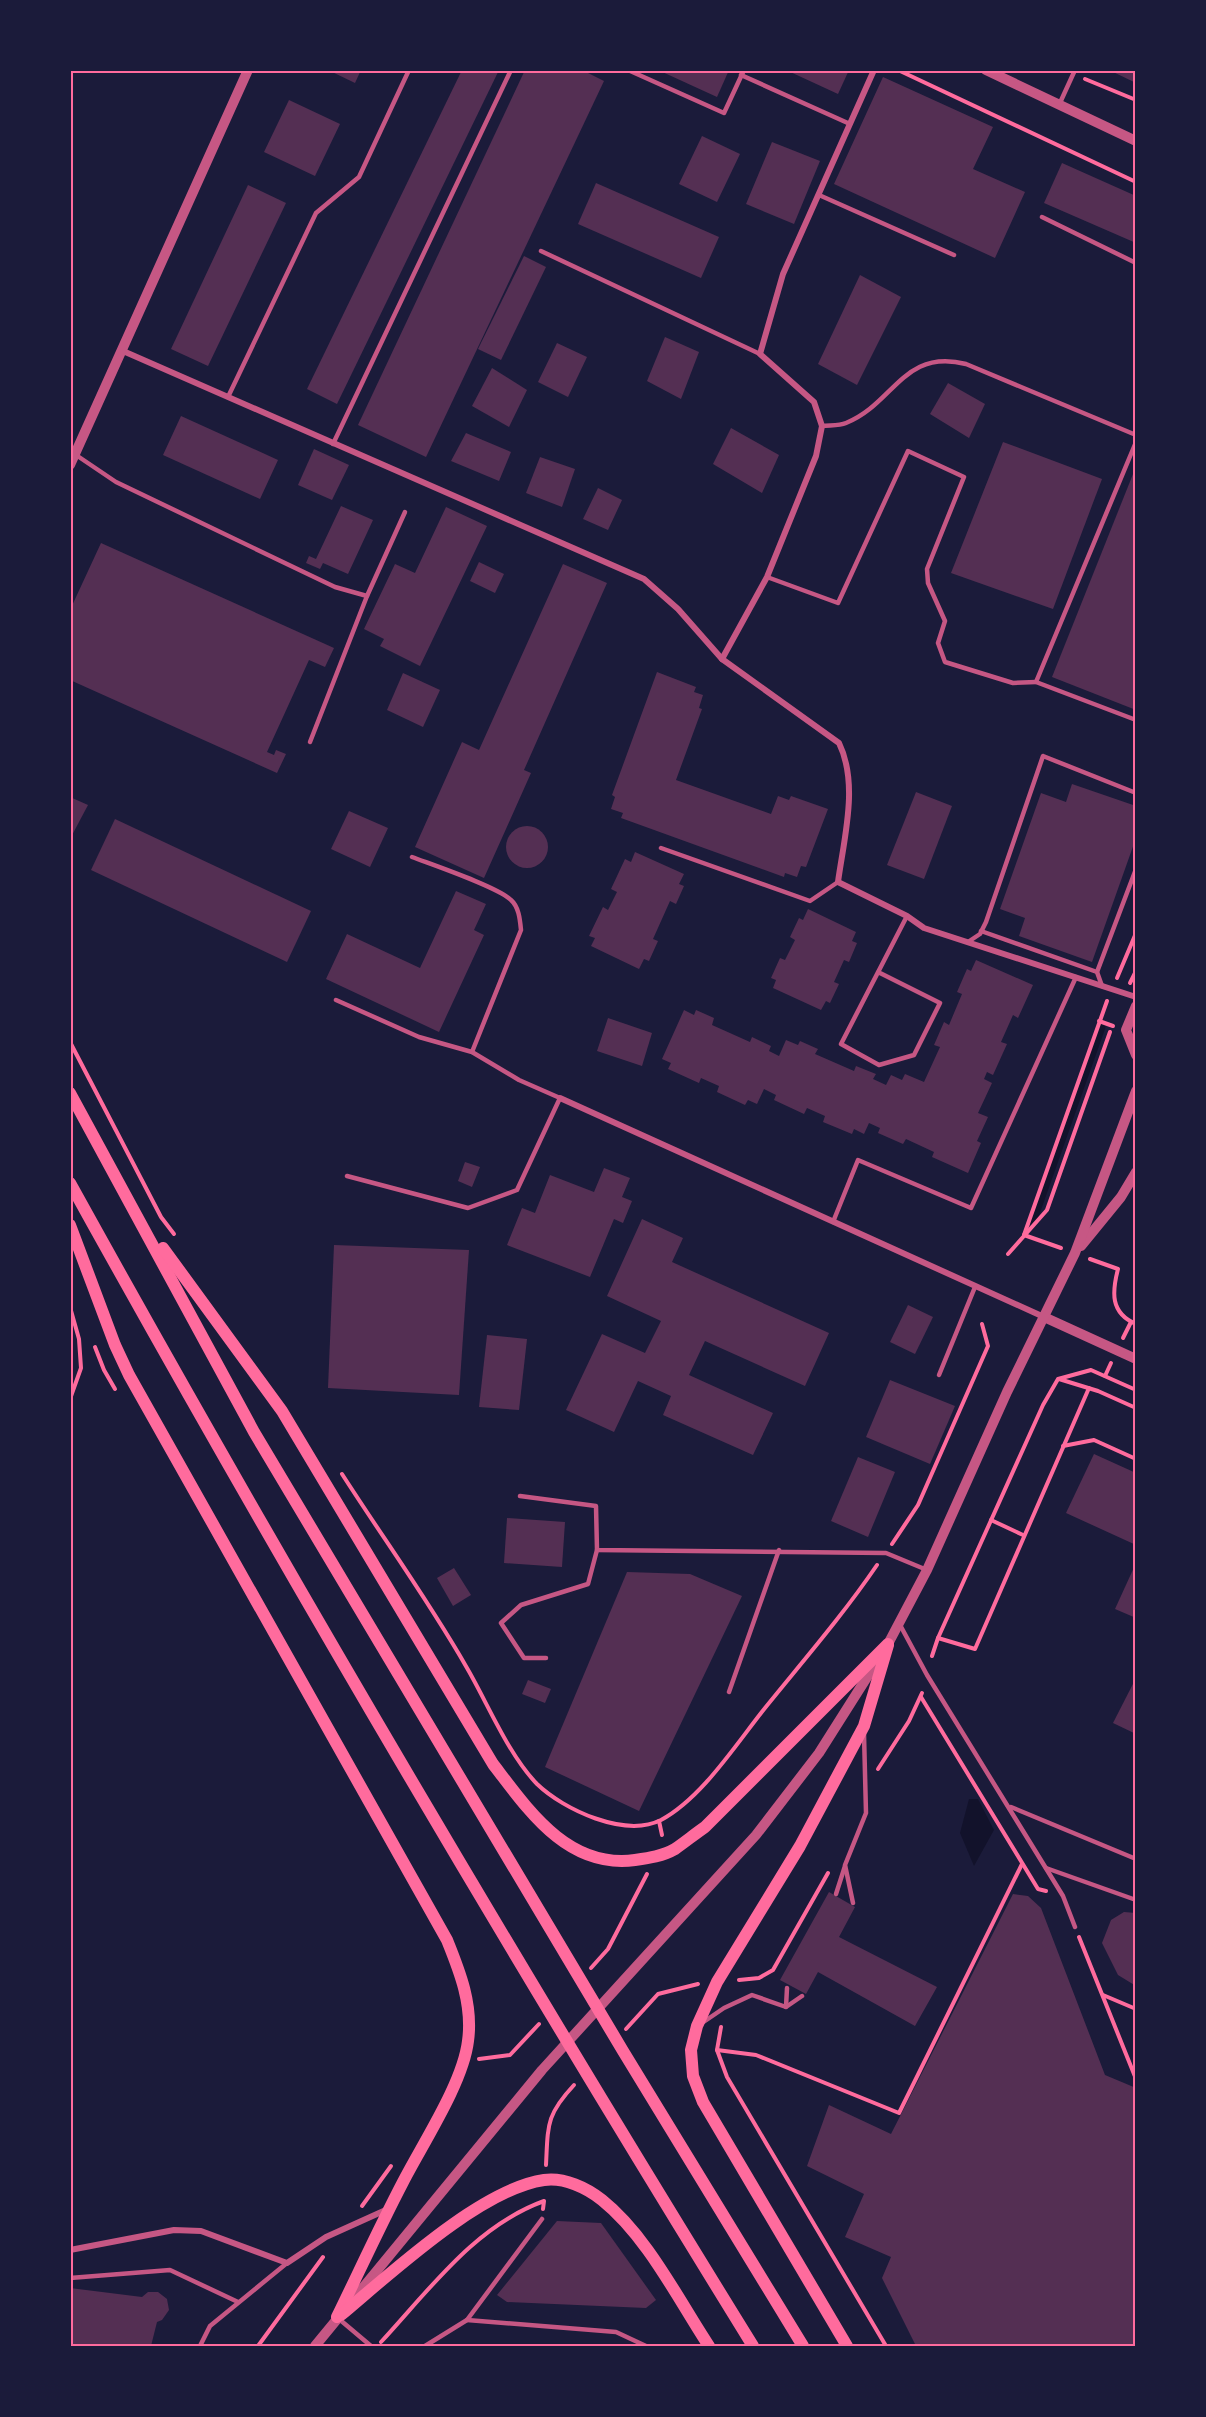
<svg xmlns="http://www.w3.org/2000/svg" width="1206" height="2417" font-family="Bitter,serif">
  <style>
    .water { fill: #12122b }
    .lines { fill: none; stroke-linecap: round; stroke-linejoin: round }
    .stream { stroke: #12122b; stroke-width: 7 }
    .building { fill: #542f53 }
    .path { stroke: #ff6b9d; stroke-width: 4 }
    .service { stroke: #c65784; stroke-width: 4.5 }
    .minor { stroke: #c65784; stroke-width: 6 }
    .tertiary { stroke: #c65784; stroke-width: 10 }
    .secondary { stroke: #ff6b9d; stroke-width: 12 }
    .neatline { fill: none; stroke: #ff6b9d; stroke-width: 2 }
  </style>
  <rect width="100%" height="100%" fill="#1b1b3a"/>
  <!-- water -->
  <path class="water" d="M969,1799h9l16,31 -20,36 -14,-33z"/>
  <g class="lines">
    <!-- stream -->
    <path class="stream" d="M1033,1222l69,-195"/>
  </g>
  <!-- building -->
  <g class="building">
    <path d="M328,70h33l-6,13z"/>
    <path d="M462,70h37l-162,334 -30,-15z"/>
    <path d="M525,70h57l22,11 -178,376 -68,-32z"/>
    <path d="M658,70h71l-12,27z"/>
    <path d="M786,70h63l-11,24z"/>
    <path d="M1109,70h27v13z"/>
    <path d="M883,77l110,50 -20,42 52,23 -30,66 -161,-74z"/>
    <path d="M289,100l51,24 -25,52 -51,-24z"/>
    <path d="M702,136l38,18 -23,48 -38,-18z"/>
    <path d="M772,142l48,19 -26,63 -48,-20z"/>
    <path d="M1062,163l74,33v47l-92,-40z"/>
    <path d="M596,183l123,54 -18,41 -123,-54z"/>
    <path d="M248,185l38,18 -78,163 -37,-17z"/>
    <path d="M524,256l22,11 -45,93 -23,-11z"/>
    <path d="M860,275l41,22 -44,88 -39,-21z"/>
    <path d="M665,337l34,15 -18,47 -34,-18z"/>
    <path d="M557,343l30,14 -19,40 -30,-15z"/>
    <path d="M492,368l35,22 -18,37 -37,-21z"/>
    <path d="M948,383l37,21 -16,34 -39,-24z"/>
    <path d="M181,416l97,44 -18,39 -97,-44z"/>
    <path d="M731,428l48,27 -17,38 -49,-29z"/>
    <path d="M466,433l45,19 -12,29 -48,-20z"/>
    <path d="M1003,442l99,37 -49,130 -102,-36z"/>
    <path d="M314,449l35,16 -17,35 -34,-15z"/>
    <path d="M540,457l35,12 -13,38 -36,-14z"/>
    <path d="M1135,469h1v241l-84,-33z"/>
    <path d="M598,488l24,12 -14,30 -25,-11z"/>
    <path d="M341,506l32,14 -25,54 -25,-11 -3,6 -14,-6 3,-7 7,3z"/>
    <path d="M446,507l41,19 -67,140 -40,-20 4,-7 -20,-10 31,-65 20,9z"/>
    <path d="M101,543l233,105 -9,19 -16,-7 -42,92 7,3 2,-5 10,4 -9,19 -207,-93v-70z"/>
    <path d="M479,562l25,12 -9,19 -25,-12z"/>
    <path d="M563,564l44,19 -83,187 7,3 -47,105 -69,-31 47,-105 17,8z"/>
    <path d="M657,672l39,15 -2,5 9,3 -4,13 3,1 -26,71 95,34 7,-18 11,4 2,-4 37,13 -22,58 -5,-1 -4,11 -12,-4 -1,4 -163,-59 2,-5 -12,-4 4,-12 -3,-2z"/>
    <path d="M403,673l37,17 -17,37 -36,-17z"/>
    <path d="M1072,784l64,22v32l-44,124 -73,-26 6,-18 -25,-9 41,-116 25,9z"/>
    <path d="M916,792l36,14 -28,73 -37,-14z"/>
    <path d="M70,797l18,8 -18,34z"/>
    <path d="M349,811l39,17 -18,39 -39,-18z"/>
    <path d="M115,819l196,92 -24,51 -196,-92z"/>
    <circle cx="527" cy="847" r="21"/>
    <path d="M635,852l49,22 -5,10 5,2 -8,18 -6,-3 -17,38 5,2 -9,20 -5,-2 -5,10 -48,-23 4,-8 -6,-2 14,-29 5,3 9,-18 -6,-3 14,-30 6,3z"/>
    <path d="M456,891l30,13 -12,26 10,5 -45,97 -113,-53 21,-45 73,34z"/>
    <path d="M808,909l48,23 -4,9 5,2 -8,19 -5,-2 -10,22 5,2 -9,19 -4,-2 -5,9 -48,-22 3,-8 -5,-2 9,-20 5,2 10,-20 -5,-3 9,-19 4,2z"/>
    <path d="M976,960l57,25 -15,33 -5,-3 -12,27 6,2 -14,31 -6,-3 -3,7 8,4 -14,30 10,4 -11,24 4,2 -13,30 -36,-16 2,-5 -28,-13 -3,5 -25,-11 2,-5 -11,-5 -5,11 -10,-5 -2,5 -29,-12 2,-6 -18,-8 -3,6 -30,-14 2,-5 -12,-6 -7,15 -9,-4 -3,5 -28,-13 2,-6 -18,-8 -2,5 -31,-14 3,-6 -9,-4 22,-49 10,5 2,-5 18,8 -2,7 38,17 2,-5 19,9 -2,5 10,5 7,-16 12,5 2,-4 18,8 -3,5 39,17 2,-5 20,8 -3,5 13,6 5,-10 11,5 3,-6 19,8 16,-35 -6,-2 10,-23 5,3 13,-31 -5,-2 10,-23 4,2z"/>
    <path d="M608,1018l44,15 -10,33 -45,-15z"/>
    <path d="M465,1162l15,5 -8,20 -14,-6z"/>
    <path d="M604,1168l26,10 -8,19 10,4 -9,22 -9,-4 -24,58 -83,-32 15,-37 13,5 15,-38 44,17z"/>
    <path d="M642,1219l41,19 -11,24 157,71 -24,53 -100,-45 -16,34 84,38 -20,42 -90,-40 8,-19 -33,-15 -24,51 -48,-22 36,-76 43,19 16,-32 -54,-25z"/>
    <path d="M334,1245l135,5 -10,145 -131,-7z"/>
    <path d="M908,1305l25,12 -18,37 -25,-12z"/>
    <path d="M487,1335l40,4 -8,71 -40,-3z"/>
    <path d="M890,1380l65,26 -25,58 -64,-27z"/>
    <path d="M1094,1454l42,19v72l-70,-32z"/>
    <path d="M858,1457l37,15 -27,65 -37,-16z"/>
    <path d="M507,1518l58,4 -3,45 -58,-4z"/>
    <path d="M1136,1563v55l-21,-9z"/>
    <path d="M454,1568l17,27 -18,11 -16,-28z"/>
    <path d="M627,1572l63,2 52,22 -103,215 -94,-44z"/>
    <path d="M1136,1678v56l-23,-11z"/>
    <path d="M528,1680l23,9 -6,14 -23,-9z"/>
    <path d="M829,1892l26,15 -16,30 98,50 -22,39 -97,-54 -12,22 -26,-14z"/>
    <path d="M1013,1894l15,2 13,12 64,167 31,13v258h-220l-34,-68 9,-21 -46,-20 19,-43 -57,-28 22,-61 62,29z"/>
    <path d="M1124,1912l12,1v73l-18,-11 -16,-32 9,-23z"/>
    <path d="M557,2221l44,2 55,77 -10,8 -139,-6 -10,-7z"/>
    <path d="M70,2288l72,9 6,-5h10l9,7 2,11 -7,10 -5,2 -6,24h-81z"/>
  </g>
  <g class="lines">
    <!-- path -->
    <g class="path">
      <path d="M898,70l238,112"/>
      <path d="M1085,79l51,21"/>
      <path d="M1117,978l19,-45"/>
      <path d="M1130,983l6,-12"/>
      <path d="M1099,1021l14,5"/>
      <path d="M70,1042l91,175 13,17"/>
      <path d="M1024,1235l83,-234"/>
      <path d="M1024,1235l37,13"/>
      <path d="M1008,1254l39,-44 63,-178"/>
      <path d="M1090,1259l28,10c-6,23 -8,44 18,55"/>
      <path d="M70,1307l9,32 2,29 -11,31"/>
      <path d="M1123,1338l8,-16"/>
      <path d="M95,1347l9,23 11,19"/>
      <path d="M1105,1376l6,-13"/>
      <path d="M1059,1379l39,12 38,17"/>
      <path d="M1063,1446l31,-6 42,19"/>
      <path d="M342,1474c41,64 87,127 125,194 21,36 41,86 70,116 27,26 88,54 124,36 41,-22 75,-76 104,-112 38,-47 78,-93 112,-143"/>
      <path d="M991,1520l32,15"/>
      <path d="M892,1544l26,-39 70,-159 -6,-22"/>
      <path d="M938,1638l37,11 114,-261"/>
      <path d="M932,1656l6,-18 105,-233 15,-26 33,-9 45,20"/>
      <path d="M921,1697l117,192 8,2"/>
      <path d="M878,1769l31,-48 13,-28"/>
      <path d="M659,1821l3,14"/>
      <path d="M1079,1937l57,142"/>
      <path d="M591,1968l17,-19 39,-75"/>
      <path d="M739,1980l20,-2 14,-8 55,-97"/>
      <path d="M1103,1995l33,14"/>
      <path d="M721,2027l-4,23 10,27 159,269"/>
      <path d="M626,2029l32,-35 40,-10"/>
      <path d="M717,2050l39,5 143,58 123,-249"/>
      <path d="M479,2059l31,-4 29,-31"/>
      <path d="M546,2165c2,-40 0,-50 28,-80"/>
      <path d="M362,2206l29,-40"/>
      <path d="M381,2342c49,-53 94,-116 163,-141l-1,8"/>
      <path d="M258,2346l65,-89"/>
    </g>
    <!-- service -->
    <g class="service">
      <path d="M628,70l96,43 20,-43"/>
      <path d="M741,75l109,49"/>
      <path d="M1059,105l16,-35"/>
      <path d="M819,195l135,60"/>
      <path d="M1042,217l94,46"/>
      <path d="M541,251l219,103"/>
      <path d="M228,397l88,-184 43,-36 50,-107"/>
      <path d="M822,426c8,-1 17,0 24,-3 48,-19 57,-75 120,-59l170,71"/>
      <path d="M1136,442l-100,240 100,38"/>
      <path d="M333,444l178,-374"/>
      <path d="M76,455l40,27 219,105 32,9"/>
      <path d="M767,577l71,26 70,-152 56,26 -37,92 1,14 17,38 -7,22 7,19 68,21 23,-1"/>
      <path d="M310,742l57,-146 38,-84"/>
      <path d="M661,848l149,53 28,-19"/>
      <path d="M412,857c21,8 86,30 99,43 8,7 9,20 10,30l-49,122"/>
      <path d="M981,931l116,41 5,14"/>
      <path d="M968,942l12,-8 6,-12 57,-166 93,37"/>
      <path d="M878,972l62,31 -26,52 -35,10 -38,-21 66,-128"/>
      <path d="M1097,972l39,-103"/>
      <path d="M336,1000l83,37 53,15 47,28 41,18 -43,92 -49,18 -121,-32"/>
      <path d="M833,1222l25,-62 113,48 105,-231"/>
      <path d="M939,1375l36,-88"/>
      <path d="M520,1496l76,10 1,44 289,3 41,17"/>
      <path d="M899,1623l28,52 136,221 12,31"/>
      <path d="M546,1658h-22l-23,-35 20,-18 67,-21 9,-34"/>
      <path d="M729,1692l50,-142"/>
      <path d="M1011,1807l125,52"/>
      <path d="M1046,1868l90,32"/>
      <path d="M836,1894l9,-28"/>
      <path d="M853,1903l-8,-38 21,-52 -2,-79"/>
      <path d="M786,2007l1,-19"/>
      <path d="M702,2023l22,-15 28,-13 34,12 16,-11"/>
      <path d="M70,2278l100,-8 68,32"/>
      <path d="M339,2319l32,27"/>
      <path d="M467,2320l149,12 30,14"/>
      <path d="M200,2346l10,-20 77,-63"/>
      <path d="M425,2346l42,-26 75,-101"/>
    </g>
    <!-- minor -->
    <g class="minor">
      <path d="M123,351l521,228 34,30 44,50 117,84c20,41 5,95 -1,139l69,34 17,12 212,69"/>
      <path d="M722,659l45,-82 49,-121 6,-30 -8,-24 -54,-48 23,-80 91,-204"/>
      <path d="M560,1098l484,219"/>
      <path d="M70,2250l104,-20 27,1 86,32 39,-26 62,-28"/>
    </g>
    <!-- tertiary -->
    <g class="tertiary">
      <path d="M986,70l150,71"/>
      <path d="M70,465l178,-395"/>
      <path d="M1136,1006l-10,24 10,25"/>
      <path d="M1081,1246l40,-49 15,-25"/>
      <path d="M1044,1317l92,42"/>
      <path d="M315,2346l227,-276 214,-235 63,-82 69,-109 39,-74 80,-178 68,-139 61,-162"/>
    </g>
    <!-- secondary -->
    <g class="secondary">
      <path d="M70,1093l184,339 369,619 180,295"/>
      <path d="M70,1183c218,394 447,781 683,1163"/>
      <path d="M70,1225l45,120 14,30 318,565c13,32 26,65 21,101 -5,42 -45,102 -65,141 -23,44 -44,90 -66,135"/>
      <path d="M163,1248l119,163 211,353c36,47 75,105 142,96 14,-2 28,-4 40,-11 10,-7 20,-15 30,-22l183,-183"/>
      <path d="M341,2315c49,-41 140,-126 203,-135 20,-3 43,8 58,20 45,36 76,99 107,146"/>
      <path d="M847,2346l-144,-244 -10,-26 -2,-26 6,-24 20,-44 83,-136 64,-120 24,-81"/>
    </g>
  </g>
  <!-- border -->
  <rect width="1206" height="2417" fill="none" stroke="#1b1b3a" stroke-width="144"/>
  <rect x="72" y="72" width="1062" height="2273" class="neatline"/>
</svg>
